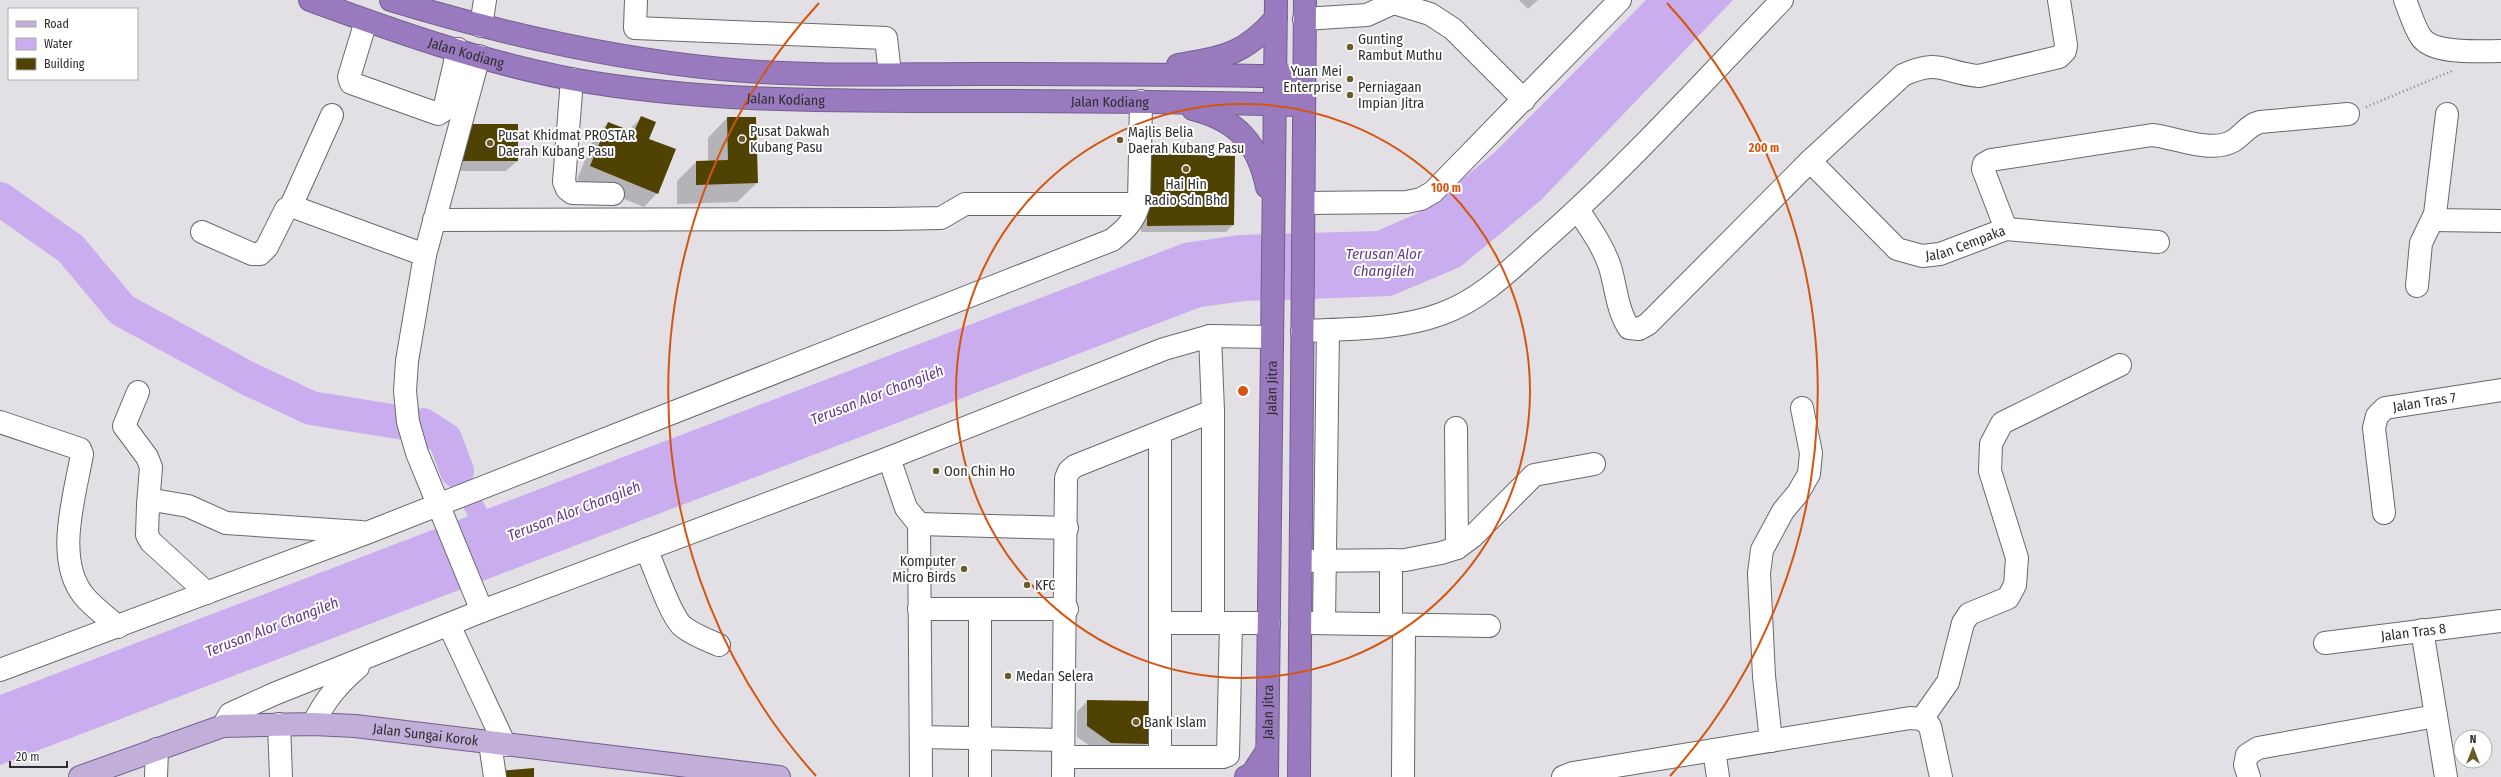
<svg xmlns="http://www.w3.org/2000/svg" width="2501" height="777" font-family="'Fira Sans Condensed',sans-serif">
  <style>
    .water { fill: #caadef }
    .shadow { fill: #0003 }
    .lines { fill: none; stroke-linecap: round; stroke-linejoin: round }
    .canal { stroke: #caadef; stroke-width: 20 }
    .river { stroke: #caadef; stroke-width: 34 }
    .building { fill: #4f4203 }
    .minor-casing { stroke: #69686c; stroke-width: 24 }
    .major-casing { stroke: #745f8d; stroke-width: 24 }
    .highway-casing { stroke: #745f8d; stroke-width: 24 }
    .path { stroke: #838285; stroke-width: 2.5; stroke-dasharray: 1 3; stroke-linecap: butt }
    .minor { stroke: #fff; stroke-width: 22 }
    .major { stroke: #c2afd9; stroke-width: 22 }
    .highway { stroke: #997abf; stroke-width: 22 }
    .ring { fill: none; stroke: #d55510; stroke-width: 2 }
    .poi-dot { fill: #695d2a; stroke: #fff; stroke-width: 1.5 }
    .labels { text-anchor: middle; stroke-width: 4; stroke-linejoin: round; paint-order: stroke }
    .poi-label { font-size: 14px; fill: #2e2d2f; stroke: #fff; text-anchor: start }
    .street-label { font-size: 14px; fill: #2e2d2f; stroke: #fff }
    .water-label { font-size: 15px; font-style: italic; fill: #603b88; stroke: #fff }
    .centre { fill: #d55510; stroke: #fff; stroke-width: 2 }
    .ring-label { font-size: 12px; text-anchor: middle; font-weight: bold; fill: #d55510; stroke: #fff; stroke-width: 4; stroke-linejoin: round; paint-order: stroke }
  </style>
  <rect width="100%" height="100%" fill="#e2e0e5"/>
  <!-- water -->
  <path class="water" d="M1646,0h87l-192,200 -81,67 -69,29 -146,5 -44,6 -1201,458v-70l1184,-452 55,-8 138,-4 48,-21 70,-58z"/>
  <!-- shadow -->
  <g class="shadow">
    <path d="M1519,0h19l-10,9z"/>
    <path d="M641,118l7,21 9,54 -13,14 -67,-27 17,-43 14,-14 20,8z"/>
    <path d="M727,118l30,65 -20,19 -60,2v-23l19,-19h12v-24z"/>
    <path d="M451,136l66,25 -11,10h-55z"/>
    <path d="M1142,162l91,63 -7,7h-85z"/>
    <path d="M1087,701l61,42 -10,11 -38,-1 -23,-16v-25z"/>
  </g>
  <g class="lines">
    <!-- canal -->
    <path class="canal" d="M457,471l32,66"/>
    <!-- river -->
    <g class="river">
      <path d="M0,199l71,50 51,61 127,69 62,29 93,15"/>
      <path d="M423,425l22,14 12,32"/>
    </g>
  </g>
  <!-- building -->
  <g class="building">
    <path d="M641,116l15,6 -7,17 27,10 -18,45 -68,-28 18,-44 26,10z"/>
    <path d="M727,117h29l2,66 -62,2v-24l32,-1z"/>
    <rect x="461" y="124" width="57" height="37"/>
    <path d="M1148,154l87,2 -1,69 -87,1z"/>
    <path d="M1087,700l62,1v43l-38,-1 -24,-17z"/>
    <path d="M534,768v9h-34v-6z"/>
  </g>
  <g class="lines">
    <!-- minor casing -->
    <g class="minor-casing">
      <g id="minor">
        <path d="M636,0l-1,28 251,10 4,36"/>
        <path d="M1384,0l46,14 23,15 71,71"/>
        <path d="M2405,0c5,12 9,27 16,37 12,18 60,14 80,14"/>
        <path d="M1304,19l63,-4 24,-11"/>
        <path d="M366,21l-17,56 2,6 87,31 6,-4 14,-61"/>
        <path d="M481,26l4,-26"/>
        <path d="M479,56l-54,199 -18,106 -2,30 3,31 9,31 65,158"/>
        <path d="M572,79l-8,103 3,7 5,4 41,1"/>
        <path id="s1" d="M1810,161l87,88 25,7 18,-2 66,-25 152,13"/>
        <path d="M1304,203l103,-1 14,-3 12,-7 187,-192"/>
        <path d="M291,206l41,-91"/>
        <path d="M1578,210c12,18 25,36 32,57 6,20 7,43 19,61l10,1 9,-5 162,-163 93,-86c38,-17 40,-2 76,1l80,-19 6,-6 1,-6 -7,-45"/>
        <path d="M434,220l454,-1 53,-1 24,-14h174"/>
        <path d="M2433,220l68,1"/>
        <path d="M2006,229l-23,-60 1,-5 7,-4 161,-25c22,2 59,19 81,6 10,-6 15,-16 27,-19l88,-8"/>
        <path d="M202,232l50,22h8l7,-7 19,-38 5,-3 134,49"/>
        <path d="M2417,286l4,-43 14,-29 12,-100"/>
        <path d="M1302,331c45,-2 96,-1 139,-17 39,-14 68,-43 98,-70 86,-75 164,-162 243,-244"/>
        <path d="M138,392l-14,34 23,31 4,10 -3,38"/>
        <path d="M1213,411v212"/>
        <path d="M0,422l80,27 2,5c-7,42 -28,105 2,142 9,11 23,21 34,31"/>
        <path d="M1456,428l1,120"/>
        <path d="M1160,433v324h63l5,-2 3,-132"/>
        <path d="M889,458l17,50 13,16 2,253"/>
        <path id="s2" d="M2384,513l-10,-85 3,-12 8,-8 116,-18"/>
        <path d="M919,524l148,4"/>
        <path d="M646,549c9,19 22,61 35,76 10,9 26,15 38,20"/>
        <path d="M1391,560v64"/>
        <path d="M1301,561l104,-1 36,-7 16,-5 15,-11 62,-62 60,-11"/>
        <path d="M207,593l-56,-51 -4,-7 1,-30 11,-4 29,5 38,17 135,9"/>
        <path d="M919,609h148"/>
        <path d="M980,609v168"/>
        <path d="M1160,623h109"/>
        <path d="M1310,623l179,3"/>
        <path d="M1324,623l4,-293"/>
        <path d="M449,625l56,120"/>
        <path d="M2422,630l24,147"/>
        <path id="s3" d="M2325,643l176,-22"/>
        <path d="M0,670l369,-138 743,-292c14,-11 22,-19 27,-36l2,-103"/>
        <path d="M1922,719l26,-37 15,-59 6,-9 39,-16 7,-13 2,-27 -27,-87 1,-27 11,-21 118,-58"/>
        <path d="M279,724l2,53"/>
        <path d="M313,724c12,-24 25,-40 45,-57"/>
        <path d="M223,726l7,-12 44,-20 208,-83 407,-153 275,-109 46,-13 62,1"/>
        <path d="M921,737l142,3"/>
        <path d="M1771,741l-7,-65 -5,-103 3,-23 21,-39 15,-18 11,-19 2,-21 -9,-45"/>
        <path d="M490,743l5,34"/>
        <path d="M1714,750l4,27"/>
        <path d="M1063,757h97"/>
        <path d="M156,777l1,-28"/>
        <path d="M1063,777l3,-299 3,-7 6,-5 138,-55 -3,-75"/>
        <path d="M1403,777l1,-152"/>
        <path d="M1563,777l10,-4 337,-55 12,1 8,7 11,51"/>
        <path d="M2249,777l-4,-12 2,-10 11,-7 178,-32"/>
      </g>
    </g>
    <!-- major casing -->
    <g class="major-casing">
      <g id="major">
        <path id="s4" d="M80,777l143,-51 90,-2 42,2 424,51"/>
      </g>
    </g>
    <!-- highway casing -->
    <g class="highway-casing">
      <g id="highway">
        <path id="s5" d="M310,0c84,31 172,62 261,79 127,23 259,22 388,22 115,0 229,1 344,4"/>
        <path d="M391,0c108,33 217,58 330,69 84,8 169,5 254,5 109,0 219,0 328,3"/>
        <path d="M1178,65c46,-8 66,-10 98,-47"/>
        <path d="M1193,109c44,11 65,34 74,78"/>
        <path d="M1246,777l6,-3 15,-23"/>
        <path id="s6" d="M1267,777l9,-777"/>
        <path d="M1299,777l6,-777"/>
      </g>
    </g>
    <!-- path -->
    <path class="path" d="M2366,107l86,-36"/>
    <!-- minor -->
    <use href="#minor" class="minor"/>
    <!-- major -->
    <use href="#major" class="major"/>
    <!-- highway -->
    <use href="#highway" class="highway"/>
  </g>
  <!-- distance rings -->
  <g class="ring">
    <circle cx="1243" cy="391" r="287"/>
    <path d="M816 776A575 575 0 0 1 819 3M1667 3A575 575 0 0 1 1670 776"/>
  </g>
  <!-- markers -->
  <g class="poi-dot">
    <circle cx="1350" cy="47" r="4"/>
    <circle cx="1350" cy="79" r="4"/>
    <circle cx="1350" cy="95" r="4"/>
    <circle cx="742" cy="139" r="4"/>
    <circle cx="1120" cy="140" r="4"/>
    <circle cx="490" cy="143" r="4"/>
    <circle cx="1186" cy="169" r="4"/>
    <circle cx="936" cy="471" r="4"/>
    <circle cx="964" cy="569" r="4"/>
    <circle cx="1027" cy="585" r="4"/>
    <circle cx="1008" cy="676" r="4"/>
    <circle cx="1136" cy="722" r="4"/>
  </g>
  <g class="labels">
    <!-- poi labels -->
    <g class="poi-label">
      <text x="1358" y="44">Gunting<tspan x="1358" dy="16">Rambut Muthu</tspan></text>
      <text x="1342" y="76" text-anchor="end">Yuan Mei<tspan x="1342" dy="16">Enterprise</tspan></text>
      <text x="1358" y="92">Perniagaan<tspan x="1358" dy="16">Impian Jitra</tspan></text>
      <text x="750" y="136">Pusat Dakwah<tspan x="750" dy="16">Kubang Pasu</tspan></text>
      <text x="1128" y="137">Majlis Belia<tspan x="1128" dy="16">Daerah Kubang Pasu</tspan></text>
      <text x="498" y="140">Pusat Khidmat PROSTAR<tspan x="498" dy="16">Daerah Kubang Pasu</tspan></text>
      <text x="1186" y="189" text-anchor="middle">Hai Hin<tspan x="1186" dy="16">Radio Sdn Bhd</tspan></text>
      <text x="944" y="476">Oon Chin Ho</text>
      <text x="956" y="566" text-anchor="end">Komputer<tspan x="956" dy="16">Micro Birds</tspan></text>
      <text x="1035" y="590">KFC</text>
      <text x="1016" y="681">Medan Selera</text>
      <text x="1144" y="727">Bank Islam</text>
    </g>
    <!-- street labels -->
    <g class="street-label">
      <text dy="5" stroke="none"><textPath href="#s5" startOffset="165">Jalan Kodiang</textPath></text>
      <text dy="5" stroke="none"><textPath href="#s5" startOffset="489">Jalan Kodiang</textPath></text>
      <text dy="5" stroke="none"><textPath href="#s5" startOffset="813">Jalan Kodiang</textPath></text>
      <text dy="5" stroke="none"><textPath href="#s1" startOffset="195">Jalan Cempaka</textPath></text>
      <text dy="5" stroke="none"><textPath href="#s6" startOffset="389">Jalan Jitra</textPath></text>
      <text dy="5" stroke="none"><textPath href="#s2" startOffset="149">Jalan Tras 7</textPath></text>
      <text dy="5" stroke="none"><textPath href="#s3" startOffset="89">Jalan Tras 8</textPath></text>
      <text dy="5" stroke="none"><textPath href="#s6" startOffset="65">Jalan Jitra</textPath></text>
      <text dy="5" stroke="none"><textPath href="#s4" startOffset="355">Jalan Sungai Korok</textPath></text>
    </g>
    <!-- water labels -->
    <g class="water-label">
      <text x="1384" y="259">Terusan Alor<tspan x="1384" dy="17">Changileh</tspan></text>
      <text transform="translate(877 395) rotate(-21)" y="5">Terusan Alor Changileh</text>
      <text transform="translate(574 511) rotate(-21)" y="5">Terusan Alor Changileh</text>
      <text transform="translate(272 627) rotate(-21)" y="5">Terusan Alor Changileh</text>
    </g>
  </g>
  <circle cx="1243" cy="391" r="6" class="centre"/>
  <g class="ring-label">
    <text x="1764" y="152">200 m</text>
    <text x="1446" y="192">100 m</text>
  </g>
  <!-- legend -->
  <rect x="8" y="8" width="130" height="72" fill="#ffffff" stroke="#ababac"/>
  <rect x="16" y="21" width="20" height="6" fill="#c2afd9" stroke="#ababac"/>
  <text x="44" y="28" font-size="12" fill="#2e2d2f">Road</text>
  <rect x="16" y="38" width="20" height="12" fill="#caadef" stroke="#ababac"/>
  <text x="44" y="48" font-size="12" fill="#2e2d2f">Water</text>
  <rect x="16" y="58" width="20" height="12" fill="#4f4203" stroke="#ababac"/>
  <text x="44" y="68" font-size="12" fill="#2e2d2f">Building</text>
  <!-- north arrow -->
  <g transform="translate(2473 749)"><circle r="19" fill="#ffffff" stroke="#ababac"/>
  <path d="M0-3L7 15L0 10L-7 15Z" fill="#695d2a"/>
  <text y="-6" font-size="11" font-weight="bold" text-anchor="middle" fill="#2e2d2f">N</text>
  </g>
  <!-- scale -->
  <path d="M10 761v6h57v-6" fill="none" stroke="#2e2d2f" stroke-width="2"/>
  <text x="16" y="761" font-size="12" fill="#2e2d2f" stroke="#ffffff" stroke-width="3" paint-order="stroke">20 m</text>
</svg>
